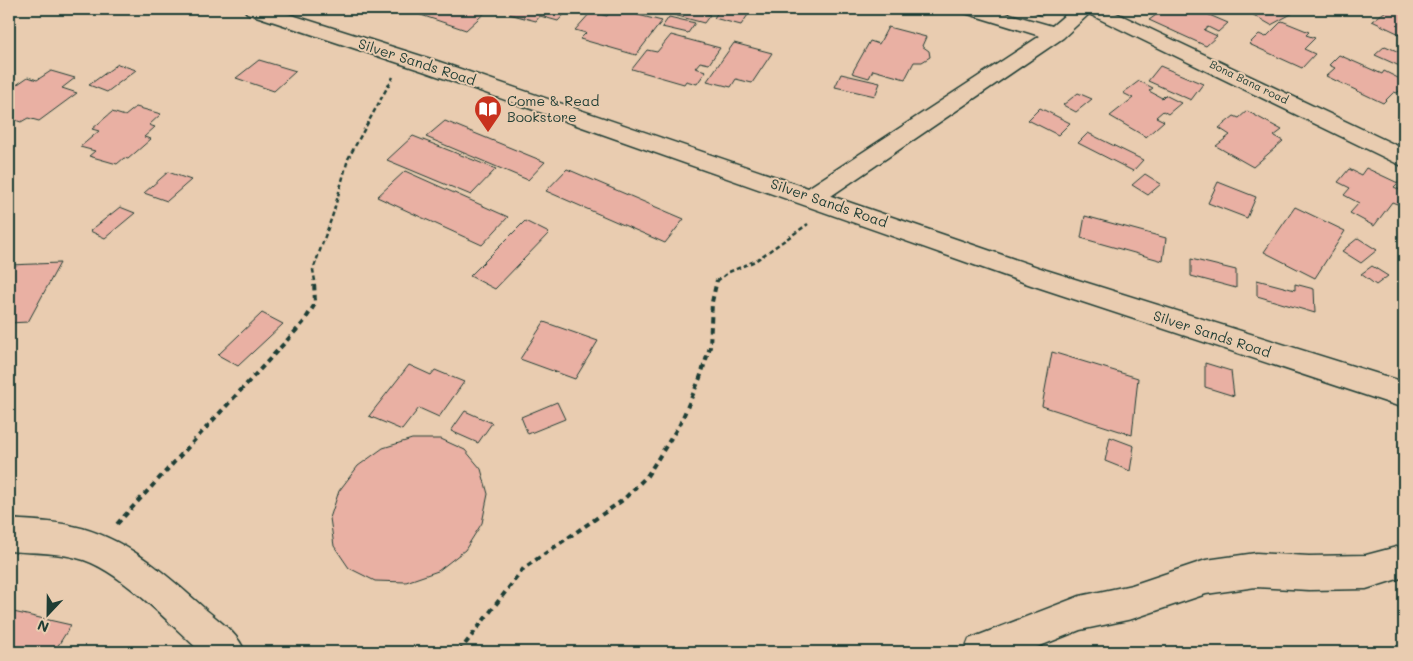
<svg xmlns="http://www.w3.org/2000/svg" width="1413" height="661" font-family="Mali,sans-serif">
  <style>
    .building { fill: #e9b0a3; stroke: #1f3d34 }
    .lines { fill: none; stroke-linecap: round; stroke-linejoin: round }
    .minor-casing { stroke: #1f3d34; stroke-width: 3 }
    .path-far1 { stroke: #1f3d34; stroke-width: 2.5; stroke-dasharray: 4.5 3; stroke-linecap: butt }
    .path { stroke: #1f3d34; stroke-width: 4; stroke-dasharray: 5.5 4.5; stroke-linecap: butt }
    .minor { fill: #e9ccb0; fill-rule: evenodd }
    .labels { text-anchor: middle; stroke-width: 4; stroke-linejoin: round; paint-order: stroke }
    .far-street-label { font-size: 11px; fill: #1f3d34; stroke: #e9ccb0 }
    .street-label { font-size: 14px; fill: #1f3d34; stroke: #e9ccb0 }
    .poi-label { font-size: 14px; fill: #1f3d34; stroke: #e9ccb0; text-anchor: start }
  </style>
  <rect width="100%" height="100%" fill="#e9ccb0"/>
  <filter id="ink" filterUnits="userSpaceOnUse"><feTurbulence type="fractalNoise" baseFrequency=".02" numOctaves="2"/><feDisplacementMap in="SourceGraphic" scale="10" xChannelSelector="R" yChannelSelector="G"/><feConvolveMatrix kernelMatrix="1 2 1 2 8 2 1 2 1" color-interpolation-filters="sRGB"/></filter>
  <g filter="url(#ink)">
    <!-- building -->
    <g class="building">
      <path d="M420,9h69l-23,21 -51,-17z"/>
      <path d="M514,9h55l-11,12 -18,-5 -4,5 -27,-7z"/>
      <path d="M614,9l48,12 -26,34 -56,-16 6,-6 -11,-3 16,-18 16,4z"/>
      <path d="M679,9h9l22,6 -6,8 -30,-8z"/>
      <path d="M720,9h32l-11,16 -27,-7z"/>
      <path d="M1028,9h24l-11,7z"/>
      <path d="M1150,9h62l-5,5 21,9 -10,9 -10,-5 -4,3 13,6 -11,10 -57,-26 10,-7z"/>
      <path d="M1243,9l38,2 4,-2 8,4 -22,12z"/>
      <path d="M1389,9l15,2v25l-32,-15z"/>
      <path d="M669,17l26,6 -7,10 -26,-6z"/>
      <path d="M1282,21l27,11 -3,3 9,3 -11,11 11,5 -13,14 -53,-24 10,-10 7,3z"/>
      <path d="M888,27l38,10 -4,9 7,5 1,6 -8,5h-8l-9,17 -32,-9 -4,8 -17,-5 18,-32 9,3z"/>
      <path d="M671,35l49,13 -11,16 -9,-2 -5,6 11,3 -9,13 -11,-3 -2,3 -52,-15 15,-19 10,2z"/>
      <path d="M734,43l38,10 -20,30 -16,-4 -5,8 -24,-6z"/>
      <path d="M1385,46l19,8v14l-29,-13z"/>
      <path d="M1339,55l43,19 2,-3 20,10v5l-7,7 -3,-1 -11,11 -57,-27 9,-8 -6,-3z"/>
      <path d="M259,60l37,11 -22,20 -38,-13z"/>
      <path d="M118,64l18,6 -29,22 -18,-7z"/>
      <path d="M1160,66l43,18 -12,16 -43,-19z"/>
      <path d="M51,71l24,7 -13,10 15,5 -38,28 -11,-3 -7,4 -12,-4v-31l3,1 16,-11 9,3z"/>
      <path d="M841,74l39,9 -5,13 -40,-9z"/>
      <path d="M1139,81l14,7 -4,3 13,7 3,-3 16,8 -13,11 -5,-3 -7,6 8,4 -18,16 -36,-21 23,-18 -10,-5z"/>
      <path d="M1078,93l14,6 -16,13 -13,-7z"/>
      <path d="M136,107l25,7 -12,11 6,2 -11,10 7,2 -23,20 -4,-1 -7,6 -28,-8 6,-5 -15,-4 19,-16 -7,-2 20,-17 13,4z"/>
      <path d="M1040,108l30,15 -12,12 -30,-15z"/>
      <path d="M1247,111l35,19 -8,6 9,5 -30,26 -37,-21 14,-11 -11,-7 15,-12 5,2z"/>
      <path d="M445,121l100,41 -17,18 -102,-43z"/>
      <path d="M1088,133l55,27 -10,11 -55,-28z"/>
      <path d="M413,136l83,33 -25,26 -84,-35z"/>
      <path d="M1366,168l32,15 -4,4 10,5 -7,12 -5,-2 -18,24 -24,-13 9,-10 -15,-8 6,-7 -12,-6 11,-13 12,6z"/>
      <path d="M567,169l117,50 -19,24 -119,-52z"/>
      <path d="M405,171l103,46 -26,28 -105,-48z"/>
      <path d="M168,172l23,8 -24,21 -23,-8z"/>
      <path d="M1145,174l16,10 -13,11 -16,-10z"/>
      <path d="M1218,182l38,15 -9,21 -39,-15z"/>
      <path d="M120,207l15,6 -30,25 -15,-7z"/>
      <path d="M1295,207l50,24 -30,47 -51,-26z"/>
      <path d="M1085,216l81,22 -3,23 -82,-23z"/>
      <path d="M525,221l24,12 -54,56 -25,-13z"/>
      <path d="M1358,238l19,12 -16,13 -19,-12z"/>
      <path d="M1191,259l45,11v18l-45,-12z"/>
      <path d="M60,263l-32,59 -19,1v-58z"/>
      <path d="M1372,266l16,10 -12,9 -15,-11z"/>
      <path d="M1257,280l38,10v-6l19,5 1,24 -58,-17z"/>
      <path d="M262,313l21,11 -45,42 -20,-11z"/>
      <path d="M544,322l54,19 -23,38 -55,-20z"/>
      <path d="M1052,352l86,26 -6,57 -90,-29z"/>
      <path d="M1205,363l26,8 3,25 -29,-9z"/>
      <path d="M409,365l22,10 4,-5 29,12 -25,35 -20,-9 -17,22 -33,-14z"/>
      <path d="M557,402l8,17 -37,15 -7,-17z"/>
      <path d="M465,411l27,12 -14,20 -27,-12z"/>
      <path d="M1110,437l24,9 -4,25 -25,-10z"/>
      <path d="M412,439h29l24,11 16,19 7,25 -6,29 -17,27 -27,21 -32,11 -31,-1 -26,-13 -15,-22 -4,-28 9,-27 19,-25 25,-18z"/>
      <path d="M9,611l62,14 -17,27h-45z"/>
    </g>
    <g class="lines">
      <!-- minor casing -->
      <g class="minor-casing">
        <g id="minor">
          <path d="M244,9h29l164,52 371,127 232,-152 -75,-23 -3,-4h30l60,17 20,-17h36l296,140v18l-315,-153 -26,24 -232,158 215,74 358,112v26l-373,-123 -608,-214 -176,-58z"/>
          <path d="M9,519c22,2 43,2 64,7 52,11 93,48 131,82 15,13 34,25 41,44h-44c-31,-28 -77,-78 -117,-92 -24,-8 -50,-7 -75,-9z"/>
          <path d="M1404,545v32l-38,12 -57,1 -53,-3 -50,7 -74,25 -52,11 -55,22h-61l5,-13 111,-43 52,-11 74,-25 50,-7 53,3 57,-1z"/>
        </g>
      </g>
      <!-- path-far1 -->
      <g class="path-far1">
        <path d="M315,281l-2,-11 20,-56 15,-55 45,-82"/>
        <path d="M717,281l12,-9 26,-11 53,-37"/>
      </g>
      <!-- path -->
      <g class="path">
        <path d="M117,524l186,-201 12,-19 -1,-24"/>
        <path d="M459,652l65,-84 99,-68 24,-24 33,-52 20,-46 10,-31 2,-45 5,-22"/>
      </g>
      <!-- minor -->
      <use href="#minor" class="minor"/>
    </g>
  </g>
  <!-- icons -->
  <defs>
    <g id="library-pin" transform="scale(1.4375)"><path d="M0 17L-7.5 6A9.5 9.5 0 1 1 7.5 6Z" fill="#c8321e" stroke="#e9ccb0"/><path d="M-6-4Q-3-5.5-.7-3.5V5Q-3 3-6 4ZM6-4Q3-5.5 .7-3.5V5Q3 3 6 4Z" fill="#fff"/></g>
  </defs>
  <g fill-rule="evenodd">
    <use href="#library-pin" x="488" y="109"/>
  </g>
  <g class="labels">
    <!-- far-street labels -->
    <g class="far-street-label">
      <text transform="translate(1249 82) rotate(26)" y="4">Bona Bana road</text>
    </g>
    <!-- street labels -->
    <g class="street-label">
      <text transform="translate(417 62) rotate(18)" y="5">Silver Sands Road</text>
      <text transform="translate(829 203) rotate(19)" y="5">Silver Sands Road</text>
      <text transform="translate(1212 334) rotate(18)" y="5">Silver Sands Road</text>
    </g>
    <!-- poi labels -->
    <g class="poi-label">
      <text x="507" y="106">Come &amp; Read<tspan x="507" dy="16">Bookstore</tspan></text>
    </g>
  </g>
  <!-- margin -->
  <rect width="1413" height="661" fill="none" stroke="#e9ccb0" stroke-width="30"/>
  <rect x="15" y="15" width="1383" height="631" fill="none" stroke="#1f3d34" stroke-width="2" filter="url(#ink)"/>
  <!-- north arrow -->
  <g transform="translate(48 614) rotate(202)" stroke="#e9ccb0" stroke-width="4" paint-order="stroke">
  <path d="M0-4L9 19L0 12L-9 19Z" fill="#1f3d34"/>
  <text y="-8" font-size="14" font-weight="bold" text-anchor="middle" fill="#1f3d34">N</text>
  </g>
</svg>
